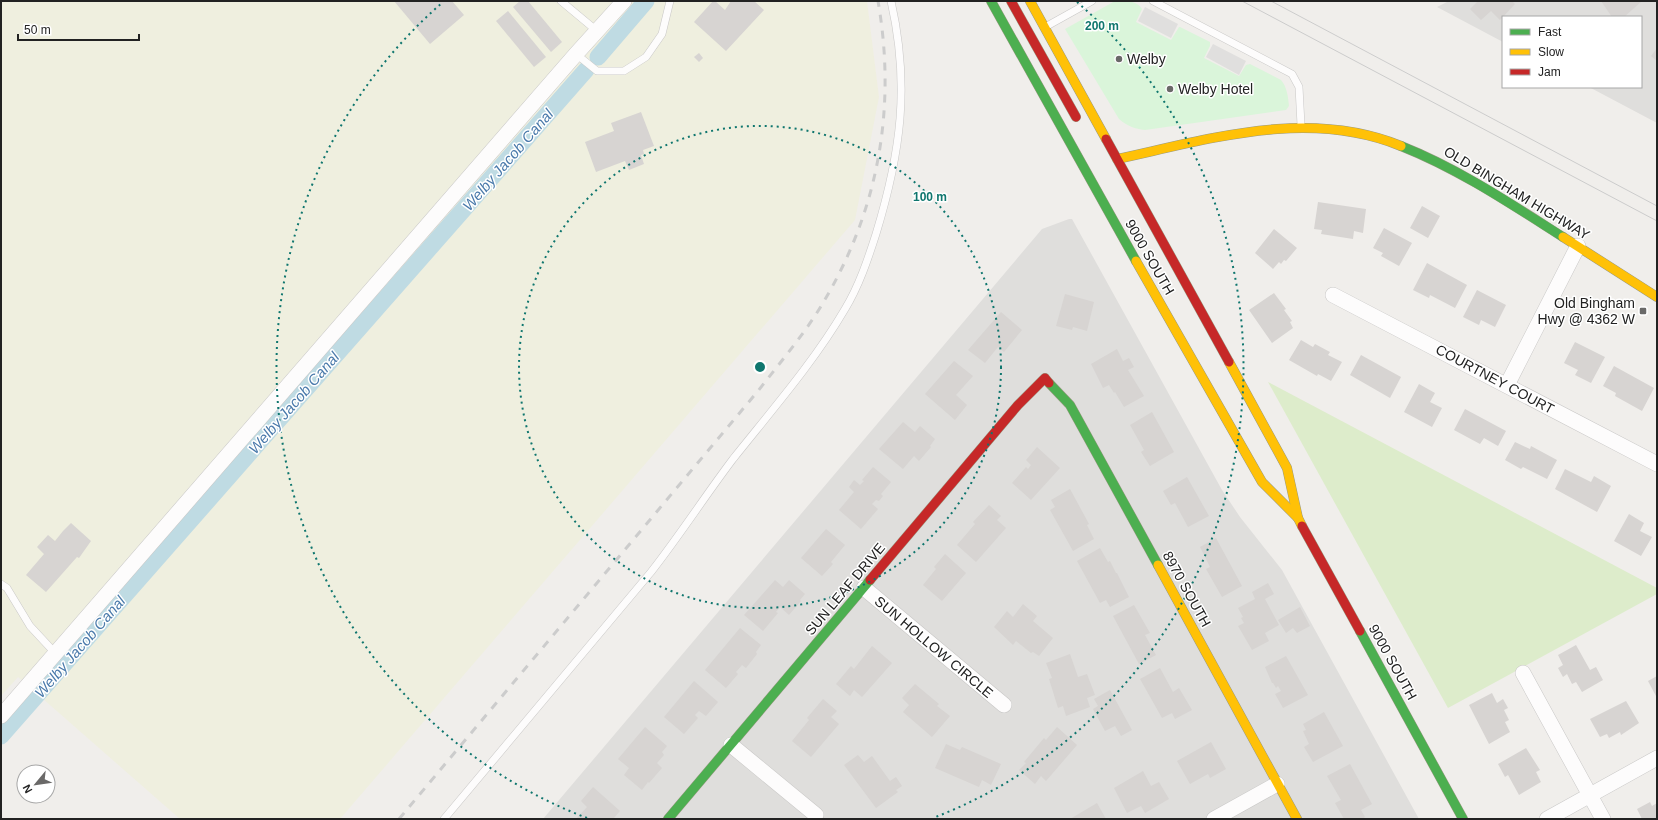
<svg xmlns="http://www.w3.org/2000/svg" width="1658" height="820" font-family="Helvetica,sans-serif">
  <style>
    .residential { fill: #dfdedc }
    .farmland { fill: #efefdf }
    .grass { fill: #ddeccb }
    .park { fill: #daf5da }
    .parking { fill: #e0dfde }
    .lines { fill: none; stroke-linecap: round; stroke-linejoin: round }
    .canal { stroke: #bfdbe3; stroke-width: 17 }
    .building { fill: #d7d4d2 }
    .lane-casing { stroke: #c9c8c7; stroke-width: 8 }
    .street-casing { stroke: #c9c8c7; stroke-width: 16 }
    .fast-casing { stroke: #999a82; stroke-width: 10 }
    .slow-casing { stroke: #999a82; stroke-width: 10 }
    .jam-casing { stroke: #999a82; stroke-width: 10 }
    .lane { stroke: #fdfcfc; stroke-width: 7 }
    .street { stroke: #fdfcfc; stroke-width: 15 }
    .fast { stroke: #4caf50; stroke-width: 9 }
    .slow { stroke: #ffc107; stroke-width: 9 }
    .jam { stroke: #c62828; stroke-width: 9 }
    .tram { stroke: #ccc; stroke-width: 1 }
    .rail { stroke: #ccc; stroke-width: 3; stroke-dasharray: 8 8; stroke-linecap: butt }
    .ring { fill: none; stroke: #0f766e; stroke-width: 2; stroke-dasharray: 2 4 }
    .poi-dot { fill: #6a6968; stroke: #fff; stroke-width: 1.5 }
    .labels { text-anchor: middle; stroke-width: 3; stroke-linejoin: round; paint-order: stroke }
    .poi-label { font-size: 14px; fill: #222; stroke: #fff; text-anchor: start }
    .street-label { font-size: 14px; fill: #222; stroke: #fff }
    .water-label { font-size: 15px; font-style: italic; fill: #4a7aab; stroke: #fff }
    .centre { fill: #0f766e; stroke: #fff; stroke-width: 2 }
    .ring-label { font-size: 12px; text-anchor: middle; font-weight: bold; fill: #0f766e; stroke: #fff; stroke-width: 3; stroke-linejoin: round; paint-order: stroke }
  </style>
  <rect width="100%" height="100%" fill="#f0eeeb"/>
  <!-- residential -->
  <g class="residential">
    <path d="M1449,1h208v122l-68,-36h52v-70h-138v25l-66,-35z"/>
    <path d="M1069,219h3l150,271 18,27 42,53 137,249h-876l499,-590z"/>
  </g>
  <!-- farmland -->
  <path class="farmland" d="M1,1h866l12,96 -24,123 -515,599h-160l-162,-142 -17,19z"/>
  <!-- grass -->
  <path class="grass" d="M1268,382l389,206v6l-209,114z"/>
  <!-- park -->
  <path class="park" d="M1115,1c10,0 22,-1 27,8l-6,13 35,18 8,-13h1l30,15v4l-6,12 35,18 7,-11 4,-1 31,16c6,7 7,16 8,26l-3,4 -141,20c-10,-1 -18,-4 -26,-11l-54,-90z"/>
  <!-- parking -->
  <g class="parking">
    <path d="M1145,7l33,17 -7,14 -33,-17z"/>
    <path d="M1213,44l33,17 -7,14 -33,-18z"/>
  </g>
  <g class="lines">
    <!-- canal -->
    <g class="canal">
      <path d="M598,57l48,-56"/>
      <path d="M1,736l585,-666"/>
    </g>
  </g>
  <!-- building -->
  <g class="building">
    <path d="M394,1h58l12,14 -34,29z"/>
    <path d="M520,1h8l34,41 -11,10 -38,-45z"/>
    <path d="M713,1h2l10,9 6,-9h23l10,9 -38,41 -32,-29z"/>
    <path d="M1478,1h34l3,3 -15,16 -9,-9 -10,9 -11,-11z"/>
    <path d="M1601,1h41l-18,16h-12z"/>
    <path d="M508,11l38,46 -12,10 -38,-46z"/>
    <path d="M1657,48v13l-6,-5z"/>
    <path d="M699,53l4,5 -4,4 -5,-5z"/>
    <path d="M641,112l13,34 -11,4 1,4 -3,1 3,9 -15,6 -4,-9 -29,11 -11,-30 29,-11 -3,-8z"/>
    <path d="M1318,202l48,7 -3,24 -9,-2 -1,8 -32,-5 1,-4 -8,-1z"/>
    <path d="M1422,206l18,10 -12,22 -18,-10z"/>
    <path d="M1384,228l28,15 -13,23 -18,-10 2,-3 -10,-5z"/>
    <path d="M1274,229l23,19 -11,13 -2,-1 -3,4 -2,-2 -6,7 -18,-16z"/>
    <path d="M1427,263l40,22 -12,23 -25,-13 -1,3 -16,-8z"/>
    <path d="M1477,290l29,15 -11,22 -14,-7 -2,5 -16,-8z"/>
    <path d="M1274,293l12,16 -2,1 8,11 -2,1 3,6 -21,15 -23,-33z"/>
    <path d="M1065,294l29,8 -7,29 -14,-4 -1,3 -16,-4z"/>
    <path d="M1001,312l21,18 -18,22 -6,-5 -13,16 -17,-13z"/>
    <path d="M1301,340l12,7 2,-3 15,8 -2,3 14,7 -11,19 -13,-7 -1,2 -28,-16z"/>
    <path d="M1575,342l30,15 -14,26 -16,-8 3,-5 -14,-7z"/>
    <path d="M1117,349l6,12 6,-3 5,9 -6,3 16,26 -20,11 -9,-15 -1,1 -5,-8 -6,3 -12,-24z"/>
    <path d="M1361,355l40,22 -11,21 -40,-23z"/>
    <path d="M954,361l19,15 -17,19 11,10 -12,15 -30,-26z"/>
    <path d="M1614,366l40,22 -12,23 -27,-15 1,-3 -13,-7z"/>
    <path d="M1419,384l16,9 -5,9 12,6 -10,19 -28,-15z"/>
    <path d="M1465,409l41,22 -8,15 -14,-8 -4,6 -26,-14z"/>
    <path d="M1152,412l22,40 -24,14 -9,-14 3,-2 -14,-25z"/>
    <path d="M903,422l12,10 5,-6 15,13 -5,7 1,1 -12,14 -5,-5 -11,13 -24,-20z"/>
    <path d="M1515,442l15,7 1,-3 26,14 -10,19 -24,-12 -2,2 -16,-9z"/>
    <path d="M1037,447l23,21 -29,32 -19,-17 14,-16 2,2 3,-4 -5,-5z"/>
    <path d="M873,467l18,15 -10,12 2,2 -4,5 -3,-1 -4,4 6,5 -17,20 -22,-19 15,-18 -5,-5 5,-7 6,5 4,-4 -2,-1z"/>
    <path d="M1565,469l26,13 3,-6 17,10 -14,26 -42,-23z"/>
    <path d="M1187,477l22,39 -21,11 -13,-24 -4,2 -8,-14z"/>
    <path d="M1070,489l19,35 -2,1 7,14 -21,12 -23,-41 5,-3 -4,-7z"/>
    <path d="M989,505l12,11 -4,4 9,8 -30,34 -19,-17 18,-21 -2,-2z"/>
    <path d="M1629,514l15,9 -4,8 12,6 -11,19 -27,-15z"/>
    <path d="M71,523l20,18 -12,17 -2,-1 -31,35 -20,-17 18,-21 -7,-7 11,-12 7,6 8,-10z"/>
    <path d="M826,529l19,16 -14,17 2,2 -11,12 -21,-18z"/>
    <path d="M1216,538l26,48 -20,11 -16,-28 4,-2 -10,-20z"/>
    <path d="M1100,548l8,14 2,-1 6,12h1l12,24 -19,10 -4,-7 -6,3 -23,-42z"/>
    <path d="M945,554l21,19 -24,28 -19,-16 13,-16 -2,-2z"/>
    <path d="M775,580l8,7 6,-7 16,14 -5,6 1,1 -12,14 -9,-8 -4,5 2,1 -15,18 -19,-16z"/>
    <path d="M1268,583l6,11 -9,5 14,26 -14,8 4,8 -17,9 -14,-24 6,-3 -3,-5 2,-1 -5,-9 17,-9 -3,-7z"/>
    <path d="M1023,604l14,12 -4,5 20,17 -14,18 -6,-4 -2,1 -15,-12 -3,4 -19,-18 13,-16 6,6z"/>
    <path d="M1134,605l16,28 -5,2 11,20 -17,9 -26,-48z"/>
    <path d="M1300,607l10,19 -13,7 -4,-5 -7,5 -8,-13z"/>
    <path d="M740,628l21,17 -5,7 1,2 -11,14 -4,-3 -6,7 2,2 -12,14 -21,-18z"/>
    <path d="M1576,645l14,25 6,-3 7,13 -21,12 -6,-10 -4,2 -5,-10 -4,3 -5,-9 5,-3 -5,-10z"/>
    <path d="M872,646l20,17 -30,34 -8,-7 -4,6 -14,-12 15,-18 3,3z"/>
    <path d="M1070,654l8,23 9,-3 8,21 -8,3 3,9 -24,9 -3,-10 -5,2 -9,-29 3,-1 -6,-15z"/>
    <path d="M1286,656l22,39 -25,13 -8,-14 6,-3 -3,-5 -2,2 -3,-5h-1l-7,-16z"/>
    <path d="M1160,668l13,24 6,-4 13,22 -17,9 -3,-6 -10,5 -22,-39z"/>
    <path d="M1657,676v22l-9,-17z"/>
    <path d="M694,681l24,21 -12,14 -7,-5 -4,4 3,3 -14,16 -20,-17z"/>
    <path d="M915,684l24,20 -2,2 13,10 -18,21 -29,-25 6,-7 -7,-7z"/>
    <path d="M1110,690l22,40 -11,6 -6,-10 -10,5 -12,-22 5,-3 -4,-7z"/>
    <path d="M1492,693l5,10 6,-4 5,9 -4,2 5,10 -4,2 5,10 -21,12 -20,-39z"/>
    <path d="M823,699l14,12 -6,6 8,7 -28,33 -19,-16 17,-21 -2,-2z"/>
    <path d="M1626,701l13,22 -18,12 -1,-3 -11,6 -2,-4 -7,3 -10,-18z"/>
    <path d="M1324,712l19,34 -30,16 -9,-15 5,-3 -6,-13 3,-1 -3,-6z"/>
    <path d="M645,727l22,19 -5,6 2,3 -7,8 5,5 -13,15 -1,-1 -6,8 -18,-15 5,-7 -11,-9z"/>
    <path d="M1057,727l20,18 -31,36 -5,-5 -6,8 -16,-14 7,-7 -2,-1 20,-24 2,2z"/>
    <path d="M1211,742l15,27 -16,9 -2,-4 -18,10 -13,-23z"/>
    <path d="M946,744l14,6 2,-3 39,17 -10,21 -9,-5 -3,7 -44,-19z"/>
    <path d="M1526,748l14,22 -4,2 5,10 -22,13 -11,-20 -3,2 -7,-13z"/>
    <path d="M858,755l6,7 8,-6 18,25 6,-4 6,9 -6,4 2,2 -22,16 -32,-43z"/>
    <path d="M1350,764l22,40 -11,6 4,7 -3,2h-18l-9,-16 6,-3 -14,-24z"/>
    <path d="M1143,771l8,15 8,-4 10,17 -24,14 -4,-7 -14,7 -13,-25z"/>
    <path d="M593,787l27,24 -7,8h-37l11,-12 -6,-6z"/>
    <path d="M1650,802l2,4 5,-3v16h-15l-5,-10z"/>
    <path d="M1097,803l9,16h-36z"/>
  </g>
  <g class="lines">
    <!-- lane casing -->
    <g class="lane-casing">
      <g id="lane">
        <path d="M561,1l36,30"/>
        <path d="M1153,1l139,73 7,13 2,38"/>
        <path d="M1047,26l45,-25"/>
        <path d="M576,54l21,17h27l22,-14 16,-23 8,-33"/>
        <path d="M1,584l6,4 23,38 26,28"/>
        <path d="M444,819l207,-247c29,-37 54,-76 82,-113 39,-49 81,-97 112,-150 14,-23 23,-50 31,-75 25,-82 34,-149 15,-233"/>
      </g>
    </g>
    <!-- street casing -->
    <g class="street-casing">
      <g id="street">
        <path d="M1333,295l324,169"/>
        <path d="M1507,385l71,-139"/>
        <path d="M864,588l140,117"/>
        <path d="M1523,673l80,146"/>
        <path d="M1,716l575,-662 48,-53"/>
        <path d="M731,745l85,70"/>
        <path d="M1214,819l63,-35"/>
        <path d="M1547,819l110,-61"/>
      </g>
    </g>
    <!-- fast casing -->
    <g class="fast-casing">
      <g id="fast">
        <path d="M991,1l145,260"/>
        <path d="M1401,146c58,23 110,58 162,91"/>
        <path d="M1049,383l21,22 88,160"/>
        <path d="M1360,631l103,188"/>
        <path d="M668,819l202,-239"/>
      </g>
    </g>
    <!-- slow casing -->
    <g class="slow-casing">
      <g id="slow">
        <path d="M1030,1l76,138"/>
        <path d="M1117,159c93,-20 191,-51 284,-13"/>
        <path d="M1563,237l94,60"/>
        <path d="M1136,261l126,221 36,36"/>
        <path d="M1229,362l58,106 11,50 4,8"/>
        <path d="M1158,565l139,254"/>
      </g>
    </g>
    <!-- jam casing -->
    <g class="jam-casing">
      <g id="jam">
        <path d="M1011,1l65,116"/>
        <path d="M1106,139l123,223"/>
        <path d="M1302,526l58,105"/>
        <path d="M870,580l148,-175 27,-27 4,5"/>
      </g>
    </g>
    <!-- lane -->
    <use href="#lane" class="lane"/>
    <!-- street -->
    <use href="#street" class="street"/>
    <!-- fast -->
    <use href="#fast" class="fast"/>
    <!-- slow -->
    <use href="#slow" class="slow"/>
    <!-- jam -->
    <use href="#jam" class="jam"/>
    <!-- tram -->
    <g class="tram">
      <path d="M1242,1l415,220"/>
      <path d="M1271,1l386,205"/>
    </g>
    <!-- rail -->
    <path class="rail" d="M399,819l359,-428c24,-31 50,-61 69,-95 53,-92 69,-192 51,-295"/>
  </g>
  <!-- distance rings -->
  <g class="ring">
    <circle cx="760" cy="367" r="241"/>
    <path d="M587 818A483 483 0 0 1 443 2M1077 2A483 483 0 0 1 933 818"/>
  </g>
  <!-- markers -->
  <g class="poi-dot">
    <circle cx="1119" cy="59" r="4"/>
    <circle cx="1170" cy="89" r="4"/>
    <rect x="1639" y="307" width="8" height="8" rx="2"/>
  </g>
  <g class="labels">
    <!-- poi labels -->
    <g class="poi-label">
      <text x="1127" y="64">Welby</text>
      <text x="1178" y="94">Welby Hotel</text>
      <text x="1635" y="308" text-anchor="end">Old Bingham<tspan x="1635" dy="16">Hwy @ 4362 W</tspan></text>
    </g>
    <!-- street labels -->
    <g class="street-label">
      <text transform="translate(1517 193) rotate(31)" y="5">OLD BINGHAM HIGHWAY</text>
      <text transform="translate(1150 257) rotate(60)" y="5">9000 SOUTH</text>
      <text transform="translate(1495 379) rotate(28)" y="5">COURTNEY COURT</text>
      <text transform="translate(845 589) rotate(-50)" y="5">SUN LEAF DRIVE</text>
      <text transform="translate(1187 589) rotate(61)" y="5">8970 SOUTH</text>
      <text transform="translate(934 647) rotate(40)" y="5">SUN HOLLOW CIRCLE</text>
      <text transform="translate(1393 662) rotate(61)" y="5">9000 SOUTH</text>
    </g>
    <!-- water labels -->
    <g class="water-label">
      <text transform="translate(508 160) rotate(-49)" y="5">Welby Jacob Canal</text>
      <text transform="translate(294 403) rotate(-49)" y="5">Welby Jacob Canal</text>
      <text transform="translate(80 647) rotate(-49)" y="5">Welby Jacob Canal</text>
    </g>
  </g>
  <circle cx="760" cy="367" r="6" class="centre"/>
  <g class="ring-label">
    <text x="1102" y="30">200 m</text>
    <text x="930" y="201">100 m</text>
  </g>
  <!-- border -->
  <rect width="1658" height="820" fill="none" stroke="#222222" stroke-width="4"/>
  <!-- legend -->
  <rect x="1502" y="16" width="140" height="72" fill="#ffffff" stroke="#a7a7a7"/>
  <rect x="1510" y="29" width="20" height="6" fill="#4caf50" stroke="#a7a7a7"/>
  <text x="1538" y="36" font-size="12" fill="#222222">Fast</text>
  <rect x="1510" y="49" width="20" height="6" fill="#ffc107" stroke="#a7a7a7"/>
  <text x="1538" y="56" font-size="12" fill="#222222">Slow</text>
  <rect x="1510" y="69" width="20" height="6" fill="#c62828" stroke="#a7a7a7"/>
  <text x="1538" y="76" font-size="12" fill="#222222">Jam</text>
  <!-- north arrow -->
  <g transform="translate(36 784) rotate(241)"><circle r="19" fill="#ffffff" stroke="#a7a7a7"/>
  <path d="M0-3L7 15L0 10L-7 15Z" fill="#6a6968"/>
  <text y="-6" font-size="11" font-weight="bold" text-anchor="middle" fill="#222222">N</text>
  </g>
  <!-- scale -->
  <path d="M18 34v6h121v-6" fill="none" stroke="#222222" stroke-width="2"/>
  <text x="24" y="34" font-size="12" fill="#222222" stroke="#ffffff" stroke-width="3" paint-order="stroke">50 m</text>
</svg>
